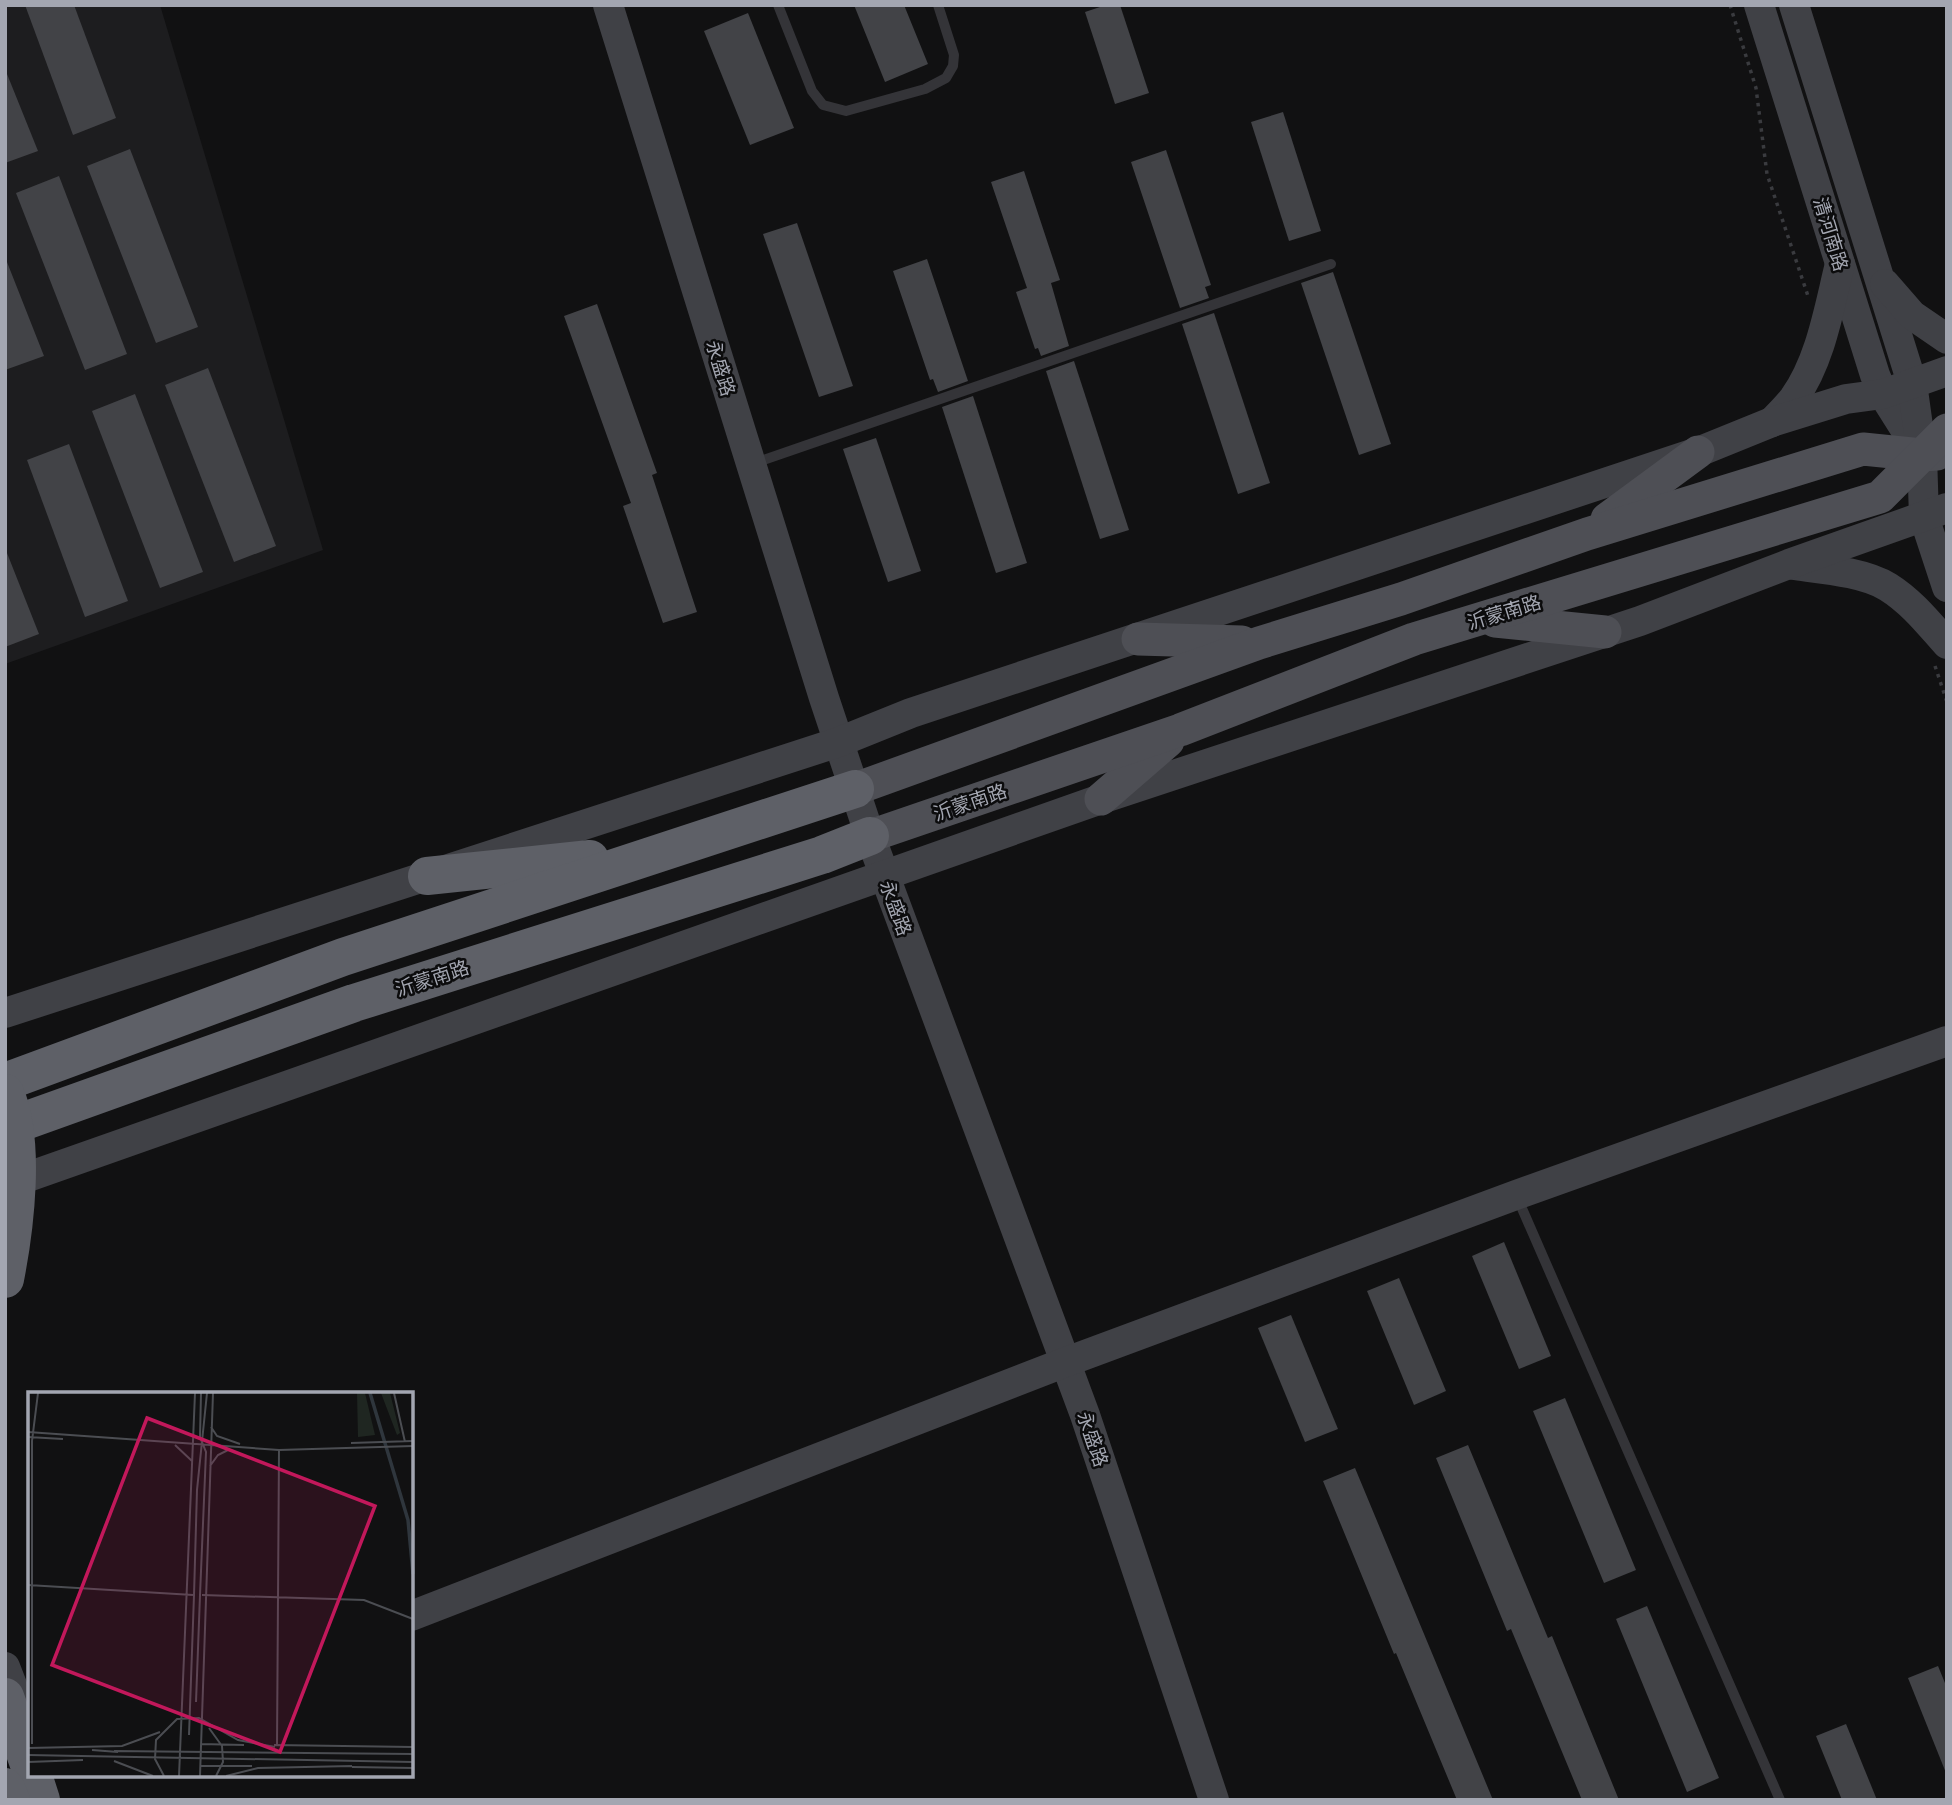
<svg xmlns="http://www.w3.org/2000/svg" width="1952" height="1805" font-family="'Work Sans','Noto Sans SC',sans-serif">
  <style>
    .built { fill: #1d1d1f }
    .building { fill: #424347 }
    .lines { fill: none; stroke-linecap: round; stroke-linejoin: round }
    .path { stroke: #3a3b3f; stroke-width: 3.5; stroke-dasharray: 3.5 5; stroke-linecap: butt }
    .lane { stroke: #343438; stroke-width: 10 }
    .secondary { stroke: #404146; stroke-width: 30 }
    .primary { stroke: #4e4f55; stroke-width: 33 }
    .highway { stroke: #5e6067; stroke-width: 38 }
    .highway-bridge { stroke: #5e6067; stroke-width: 38 }
    .labels { text-anchor: middle; stroke-width: 5; stroke-linejoin: round; paint-order: stroke }
    .street-label { font-size: 19px; fill: #a3a6b1; stroke: #0c0c0d }
    .inset-river { fill: none; stroke: #2f363d; stroke-width: 3.5 }
    .inset-road { fill: none; stroke: #4b4d52; stroke-width: 2 }
    .view { fill: #c2185b; fill-opacity: 0.15; stroke: #c2185b; stroke-width: 3.5 }
    .inset-edge { fill: none; stroke: #a3a6b1; stroke-width: 3.5 }
  </style>
  <rect width="100%" height="100%" fill="#111112"/>
  <!-- built -->
  <path class="built" d="M5,5h155l163,545 -318,114z"/>
  <!-- building -->
  <g class="building">
    <path d="M25,5h49l42,113 -43,17z"/>
    <path d="M854,5h50l24,59 -43,18z"/>
    <path d="M1106,5h14l29,88 -34,11 -30,-92z"/>
    <path d="M748,13l46,115 -44,17 -46,-114z"/>
    <path d="M5,69l33,82 -33,12z"/>
    <path d="M1283,112l38,119 -32,10 -38,-119z"/>
    <path d="M130,149l68,178 -42,16 -69,-177z"/>
    <path d="M1166,150l45,135 -6,2 4,11 -29,10 -49,-146z"/>
    <path d="M1024,171l36,109 -9,3 18,63 -28,10 -3,-8 -3,1 -19,-57 11,-4 -36,-106z"/>
    <path d="M59,176l68,178 -42,16 -69,-177z"/>
    <path d="M797,223l56,163 -34,11 -56,-163z"/>
    <path d="M5,257l39,99 -39,14z"/>
    <path d="M927,259l41,122 -30,11 -5,-13 -3,1 -37,-109z"/>
    <path d="M1333,272l58,172 -32,11 -58,-172z"/>
    <path d="M597,304l60,169 -5,2 45,137 -34,11 -40,-117 8,-3 -67,-187z"/>
    <path d="M1214,313l56,170 -32,11 -56,-170z"/>
    <path d="M1074,361l55,169 -29,9 -54,-168z"/>
    <path d="M208,368l68,178 -42,16 -69,-177z"/>
    <path d="M135,394l68,178 -43,16 -68,-177z"/>
    <path d="M973,396l54,167 -31,10 -54,-166z"/>
    <path d="M876,438l45,133 -33,11 -45,-133z"/>
    <path d="M69,444l59,157 -43,16 -58,-157z"/>
    <path d="M5,548l34,86 -34,13z"/>
    <path d="M1504,1242l47,114 -32,13 -47,-113z"/>
    <path d="M1399,1278l47,113 -32,14 -47,-114z"/>
    <path d="M1291,1315l47,114 -33,13 -47,-114z"/>
    <path d="M1565,1398l71,172 -32,13 -71,-172z"/>
    <path d="M1468,1445l80,193 4,-2 67,164h-37l-71,-171 -4,2 -71,-173z"/>
    <path d="M1355,1468l79,190 59,142h-36l-61,-147 -2,1 -71,-173z"/>
    <path d="M1647,1606l72,172 -32,14 -71,-173z"/>
    <path d="M1938,1666l9,22 -1,85 -38,-95z"/>
    <path d="M1846,1724l31,76h-35l-26,-64z"/>
  </g>
  <g class="lines">
    <!-- path -->
    <g class="path">
      <path d="M1730,5l26,83 11,86 41,122"/>
      <path d="M1935,666l12,36"/>
    </g>
    <!-- lane -->
    <g class="lane">
      <path d="M778,5l34,86 11,14 23,6 79,-22 21,-11 7,-12 1,-11 -16,-50"/>
      <path d="M755,463l576,-199"/>
      <path d="M1517,1197l263,603"/>
    </g>
    <!-- secondary -->
    <g class="secondary">
      <path d="M608,5l216,693 46,138 215,579 129,385"/>
      <path d="M1759,5l116,370 8,19 34,54"/>
      <path d="M1794,5l118,378 10,72 2,62 23,70"/>
      <path d="M1885,284l27,31 35,24"/>
      <path d="M1772,422c8,-8 16,-16 22,-24 27,-38 35,-90 46,-134"/>
      <path d="M1793,565c29,4 71,7 95,22 24,15 41,37 59,57"/>
      <path d="M5,1013l834,-271 72,-29 787,-261 74,-30 74,-23 37,-5 64,-23"/>
      <path d="M5,1185l1096,-386 539,-178 149,-57 158,-56"/>
      <path d="M411,1616l655,-254 450,-167 431,-154"/>
      <path d="M5,1667l19,49"/>
    </g>
    <!-- primary -->
    <g class="primary">
      <path d="M1607,519l91,-67"/>
      <path d="M1495,621l110,11"/>
      <path d="M1138,639l104,3"/>
      <path d="M855,789l404,-146 142,-44 186,-65 276,-85 59,6 15,-1"/>
      <path d="M1101,799l67,-58"/>
      <path d="M870,836l310,-106 234,-91 466,-142 67,-67"/>
    </g>
    <!-- highway -->
    <g class="highway">
      <path d="M427,876l163,-17"/>
      <path d="M5,1082l338,-125 512,-168"/>
      <path d="M5,1128l349,-125 468,-148 48,-19"/>
      <path d="M5,1697l25,70"/>
      <path d="M33,1775l8,25"/>
      <path d="M5,1787l6,13"/>
    </g>
    <!-- highway-bridge -->
    <path class="highway-bridge" d="M5,1093c21,48 10,135 0,186"/>
  </g>
  <g class="labels">
    <!-- street labels -->
    <g class="street-label">
      <text transform="translate(1831 234) rotate(73)" y="7">清河南路</text>
      <text transform="translate(721 368) rotate(73)" y="7">永盛路</text>
      <text transform="translate(1504 612) rotate(-17)" y="7">沂蒙南路</text>
      <text transform="translate(970 802) rotate(-19)" y="7">沂蒙南路</text>
      <text transform="translate(896 908) rotate(70)" y="7">永盛路</text>
      <text transform="translate(432 978) rotate(-18)" y="7">沂蒙南路</text>
      <text transform="translate(1093 1439) rotate(71)" y="7">永盛路</text>
    </g>
  </g>
  <!-- overview -->
  <g transform="translate(28 1392)">
    <rect width="385" height="385" fill="#111112"/>
    <path d="M329,1h8l10,42 -17,2zM353,1h9l10,40 -3,2z" fill="#1f2621"/>
    <path class="inset-river" d="M342,1l38,127 5,54"/>
    <path class="inset-road" d="M366,1l11,49M183,35l6,9 23,8M0,40l251,18 134,-4M0,45l35,2M323,51l61,-2M147,53l17,16M182,74l8,-11 12,-6M0,193l165,10M166,203l3,-105 10,-97M172,203l6,-143 -6,-15 1,-44M174,203l162,5 49,19M168,310l4,-107M181,336l13,18 1,16 -7,14M161,343l5,-140M4,352v-303l6,-48M173,352l43,1M246,353l139,2M249,353l2,-295M0,356l94,-2 38,-14M64,358l26,2M86,359l299,3M0,363l385,7M86,369l39,15M0,370l55,-2M172,374h52M324,375l61,1M136,384l-9,-17 1,-19 21,-21 22,-1 39,22 37,7M151,384l16,-383M172,384l13,-383M198,384l32,-8 94,-2"/>
    <path class="view" d="M119,26l228,88 -95,246 -228,-87z"/>
    <rect width="385" height="385" class="inset-edge"/>
  </g>
  <!-- border -->
  <rect width="1952" height="1805" fill="none" stroke="#a3a6b1" stroke-width="14"/>
</svg>
